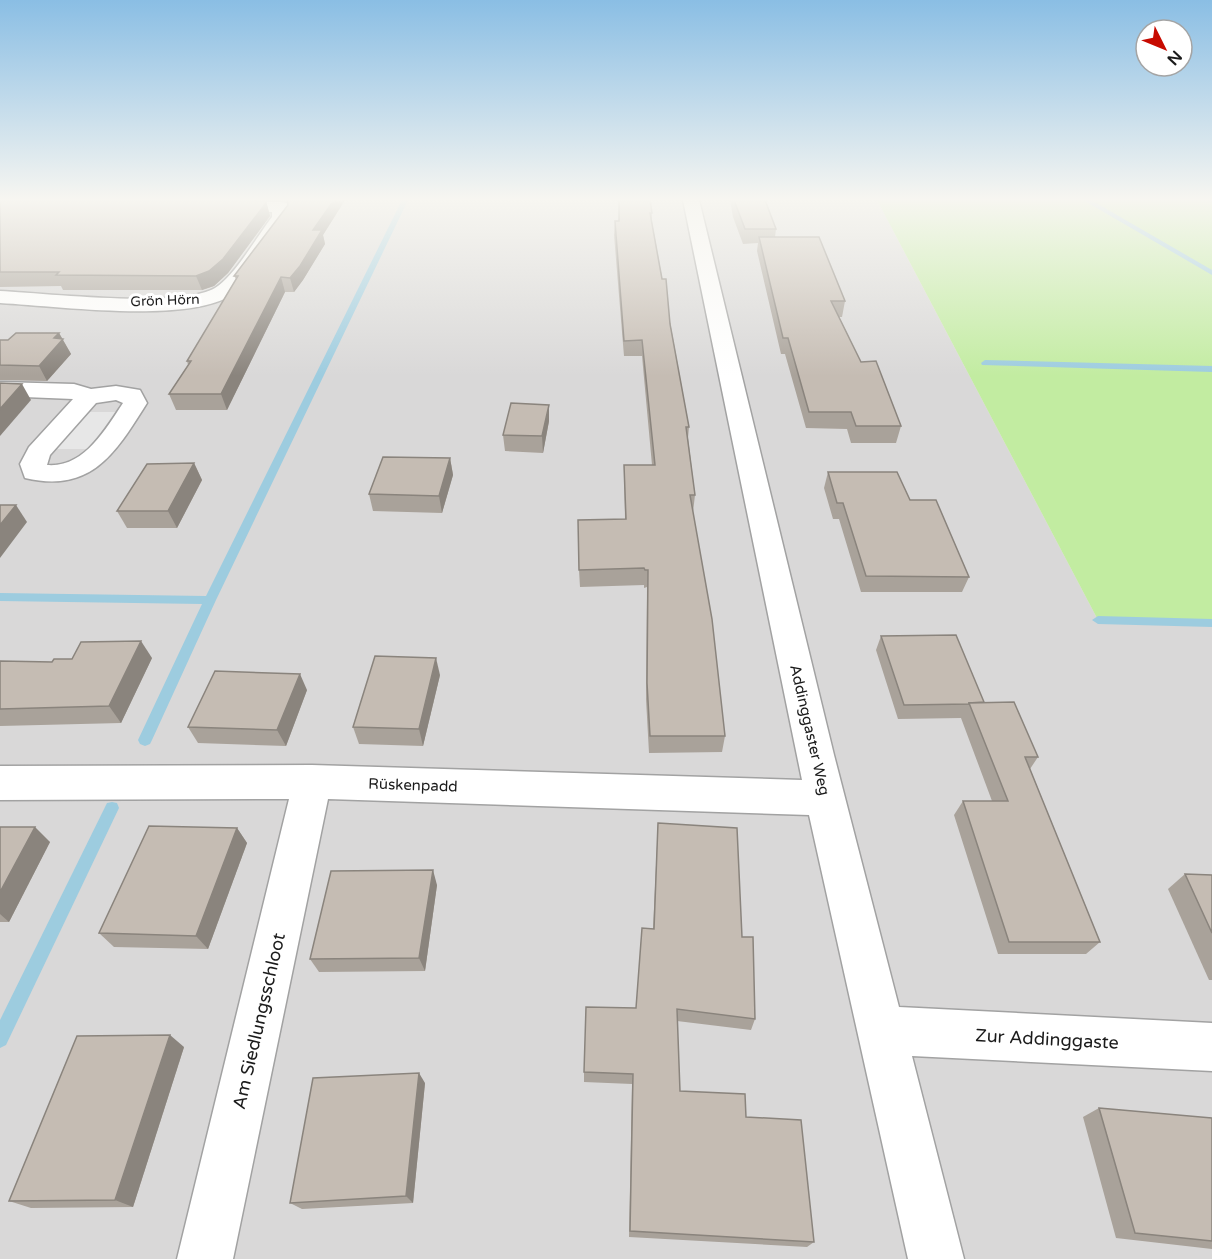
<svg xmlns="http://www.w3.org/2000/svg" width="1212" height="1259" font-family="'Varela Round',sans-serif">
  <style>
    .residential { fill: #d9d8d8 }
    .grass { fill: #c2eca1 }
    .parking { fill: #e7e7e7 }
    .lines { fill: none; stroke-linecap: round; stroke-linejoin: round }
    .stream { fill: #9dccdf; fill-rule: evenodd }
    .street-casing { stroke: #a2a2a2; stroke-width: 3 }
    .street { fill: #fff; fill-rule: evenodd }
    .wall { fill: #a9a29a }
    .shaded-wall { fill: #8a847d }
    .building { fill: #c5bcb3; stroke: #8a847d; stroke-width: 1.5 }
    .labels { text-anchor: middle; stroke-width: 6; stroke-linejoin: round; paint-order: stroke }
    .far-street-label { font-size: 14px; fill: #1b1b1b; stroke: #fff }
    .street-label { font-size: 15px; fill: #1b1b1b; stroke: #fff }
    .near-street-label { font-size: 18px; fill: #1b1b1b; stroke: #fff }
  </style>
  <rect width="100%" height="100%" fill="#eeeae0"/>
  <!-- residential -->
  <path class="residential" d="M0,200h877l221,420 114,4v635h-1212z"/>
  <!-- grass -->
  <path class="grass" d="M877,200h335v423l-114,-3z"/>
  <!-- parking -->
  <path class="parking" d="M85,412h34l-27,37h-36z"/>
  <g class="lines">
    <!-- stream -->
    <g class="stream">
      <path d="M402,200h6l-192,400 -64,140 -2,4 -5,2 -5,-2 -2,-4 64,-136 -202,-3v-8l206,3z"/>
      <path d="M1083,200h8l121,70v5z"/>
      <path d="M1207,200h5v2l-4,-1z"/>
      <path d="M985,360l227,6v6l-230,-7 -1,-2z"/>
      <path d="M1098,616l114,3v8l-114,-3 -6,-4z"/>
      <path d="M112,802l5,1 2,5 -113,237 -6,3v-28l107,-217z"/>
    </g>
    <!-- street casing -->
    <g class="street-casing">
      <g id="street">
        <path d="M683,200h16l135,555 65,252 313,16v48l-300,-15 52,203h-56l-99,-444 -481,-16 -95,460h-56l112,-460 -289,1v-34l312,-1 490,15z"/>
        <path d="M223,201l58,1 6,1 3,14c-14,19 -43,69 -62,80 -46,26 -173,9 -228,6v-12c45,2 179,18 215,-3 19,-11 43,-53 57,-71v-5l-55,-2 -3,-4 3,-4z"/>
        <path d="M0,382l74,2 17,5 25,-3 24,4 7,13c-31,49 -55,91 -122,75l-5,-14 9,-17 44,-48 -73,-3zM116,400l7,3c-18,27 -39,65 -76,62l3,-10 46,-52z"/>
      </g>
    </g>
    <!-- street -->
    <use href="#street" class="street"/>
  </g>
  <!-- wall -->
  <g class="wall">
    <path d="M0,200h345l-22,35 2,9 -22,36 -9,12h-9l-58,118h-51l-7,-16 19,-29 -1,-4 49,-82 -2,-3 54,-71 -1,-4 -29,-1 8,1 4,15 -42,57 -14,13 -12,4h-139l-2,-4 -61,1z"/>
    <path d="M619,200h32l1,13v9l37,205 -1,11 7,57 -2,17 32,224 -3,16 -73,1 -3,-54 1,-112 -3,1v-3l-64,2 -1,-17 46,-51 -1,-54h28l-10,-109h-18l-10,-121 1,-14h4z"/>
    <path d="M730,200h35l11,29 -1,8 70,64 -3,16h-3l22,45 40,64 -5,17h-45l-4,-14 -41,-1 -21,-74h-4l-24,-103 1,-8 -15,1 -10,-27z"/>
    <path d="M59,333l12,21 -24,27 -47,-1v-40h8z"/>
    <path d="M549,421l-6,32 -38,-2 -2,-16z"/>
    <path d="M450,458l3,17 -11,38 -69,-2 -4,-17z"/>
    <path d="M194,463l8,17 -25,48h-50l-10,-17z"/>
    <path d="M828,472l82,28 59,77 -7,15h-101l-22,-73h-6l-9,-31z"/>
    <path d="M881,636l103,66 54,55 -8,12 70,173 -14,12h-88l-44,-139 9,-14h29l-31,-83 -63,1 -22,-69z"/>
    <path d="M152,658l-31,65 -121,3v-65l52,1z"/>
    <path d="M440,675l-17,71 -64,-2 -6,-17z"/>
    <path d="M307,690l-21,56 -88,-3 -10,-16z"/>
    <path d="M658,823l84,114 13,82 -4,11 -74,-9 3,70 66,26 68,125 -7,5 -178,-10 3,-153 -48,-2v-10l52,-64 17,-79z"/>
    <path d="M0,827l50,15 -41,80h-9z"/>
    <path d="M237,828l10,15 -39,106 -94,-2 -15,-14z"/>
    <path d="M1185,874l27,1v105h-3l-41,-91z"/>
    <path d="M437,885l-12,86 -106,1 -9,-13z"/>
    <path d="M184,1047l-51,160 -102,1 -22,-7z"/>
    <path d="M425,1083l-12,120 -111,6 -12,-6z"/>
    <path d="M1099,1108l113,10v131l-96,-11 -33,-121z"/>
  </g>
  <!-- shaded-wall -->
  <g class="shaded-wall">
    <path d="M334,200h11l-22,35 2,9 -22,36 -9,12 -4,-14 23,-48z"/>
    <path d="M266,201l4,15 -42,57 -14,13 -12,4 -6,-14z"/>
    <path d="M281,277l4,15 -58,118 -6,-16z"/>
    <path d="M59,333l12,21 -24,27 -8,-15 15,-28z"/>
    <path d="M22,384l9,16 -31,36v-27z"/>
    <path d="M549,405v16l-6,32 -1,-17z"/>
    <path d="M450,458l3,17 -11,38 -3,-17z"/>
    <path d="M194,463l8,17 -25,48 -9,-17z"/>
    <path d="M16,505l11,17 -27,36v-33z"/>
    <path d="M141,641l11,17 -31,65 -12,-17z"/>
    <path d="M436,658l4,17 -17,71 -4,-17z"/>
    <path d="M300,674l7,16 -21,56 -9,-16z"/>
    <path d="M35,827l15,15 -41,80 -9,-8v-22z"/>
    <path d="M237,828l10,15 -39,106 -12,-13z"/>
    <path d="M433,870l4,15 -12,86 -6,-13z"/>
    <path d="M170,1035l14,12 -51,160 -18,-7z"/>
    <path d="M419,1073l6,10 -12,120 -7,-7z"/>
  </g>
  <!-- building -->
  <g class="building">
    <path d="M0,200h249l17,1v2l-43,56 -14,12 -13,5 -140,-1 3,-3h-59z"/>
    <path d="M287,200h47l-21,30h9l-22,36 -10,12 -9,-1 -60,117h-52l22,-33h-4l51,-85h-4l54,-71z"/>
    <path d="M619,200h31l2,13h-2l12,66h4l4,45 19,103h-3l9,68h-5l22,124 13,117h-75l-3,-53 1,-113h-3l-1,-2 -65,2 -1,-50 48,-1 -2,-54h31l-13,-125 -18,1 -9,-120h4z"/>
    <path d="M734,200h31l11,29h-31z"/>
    <path d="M759,237h60l26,64h-14l30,61 15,-1 25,65h-45l-5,-14h-42l-21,-74h-5z"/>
    <path d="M16,333h43l-5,5 9,1 -24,27 -39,-1v-25h8z"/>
    <path d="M0,383l22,1 -22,25z"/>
    <path d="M511,403l38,2 -7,31 -39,-1z"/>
    <path d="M383,457l67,1 -11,38 -70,-2z"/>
    <path d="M194,463l-26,48h-51l30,-47z"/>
    <path d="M828,472h69l13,28h26l33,77 -103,-1 -23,-73h-6z"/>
    <path d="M0,505h16l-16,20z"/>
    <path d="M956,635l28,67 -15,1v1l-65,1 -23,-69z"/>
    <path d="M141,641l-32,65 -109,3v-48l52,1 2,-3h18l9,-17z"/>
    <path d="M375,656l61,2 -17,71 -66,-2z"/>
    <path d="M215,671l85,3 -23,56 -89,-3z"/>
    <path d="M1014,702l24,55h-13l75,185h-91l-46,-141h45l-39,-98z"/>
    <path d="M658,823l79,5 5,109h11l2,82 -78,-10 3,82 65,3 1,23 55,3 13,122 -184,-11 3,-157 -49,-2 2,-65 50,1 6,-80 12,1z"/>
    <path d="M149,826l88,2 -41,108 -97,-3z"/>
    <path d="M0,827h35l-35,65z"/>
    <path d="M433,870l-14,88 -109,1 21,-88z"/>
    <path d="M1185,874l27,1v58z"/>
    <path d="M170,1035l-55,165 -106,1 68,-165z"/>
    <path d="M419,1073l-13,123 -116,7 23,-125z"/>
    <path d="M1099,1108l113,10v123l-77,-8z"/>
  </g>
  <!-- sky -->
  <linearGradient id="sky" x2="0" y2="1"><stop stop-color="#8abee4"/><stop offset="0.53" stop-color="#f7f6f1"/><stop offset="1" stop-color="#f7f6f1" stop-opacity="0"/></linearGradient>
  <rect width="1212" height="376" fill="url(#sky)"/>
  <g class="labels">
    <!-- far-street labels -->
    <g class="far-street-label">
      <text transform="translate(165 300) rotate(-2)" y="5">Grön Hörn</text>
    </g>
    <!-- street labels -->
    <g class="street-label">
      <text transform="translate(810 730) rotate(77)" y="5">Addinggaster Weg</text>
      <text transform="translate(413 785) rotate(2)" y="5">Rüskenpadd</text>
    </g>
    <!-- near-street labels -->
    <g class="near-street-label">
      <text transform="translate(259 1021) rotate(-77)" y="6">Am Siedlungsschloot</text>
      <text transform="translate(1047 1039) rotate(3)" y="6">Zur Addinggaste</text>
    </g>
  </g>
  <!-- north arrow -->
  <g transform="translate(1164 48) rotate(133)"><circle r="28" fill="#ffffff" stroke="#a4a4a4" stroke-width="1.5"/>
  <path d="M0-4.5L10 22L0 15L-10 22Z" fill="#c70a00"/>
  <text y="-9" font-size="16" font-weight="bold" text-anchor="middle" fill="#1b1b1b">N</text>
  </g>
</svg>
